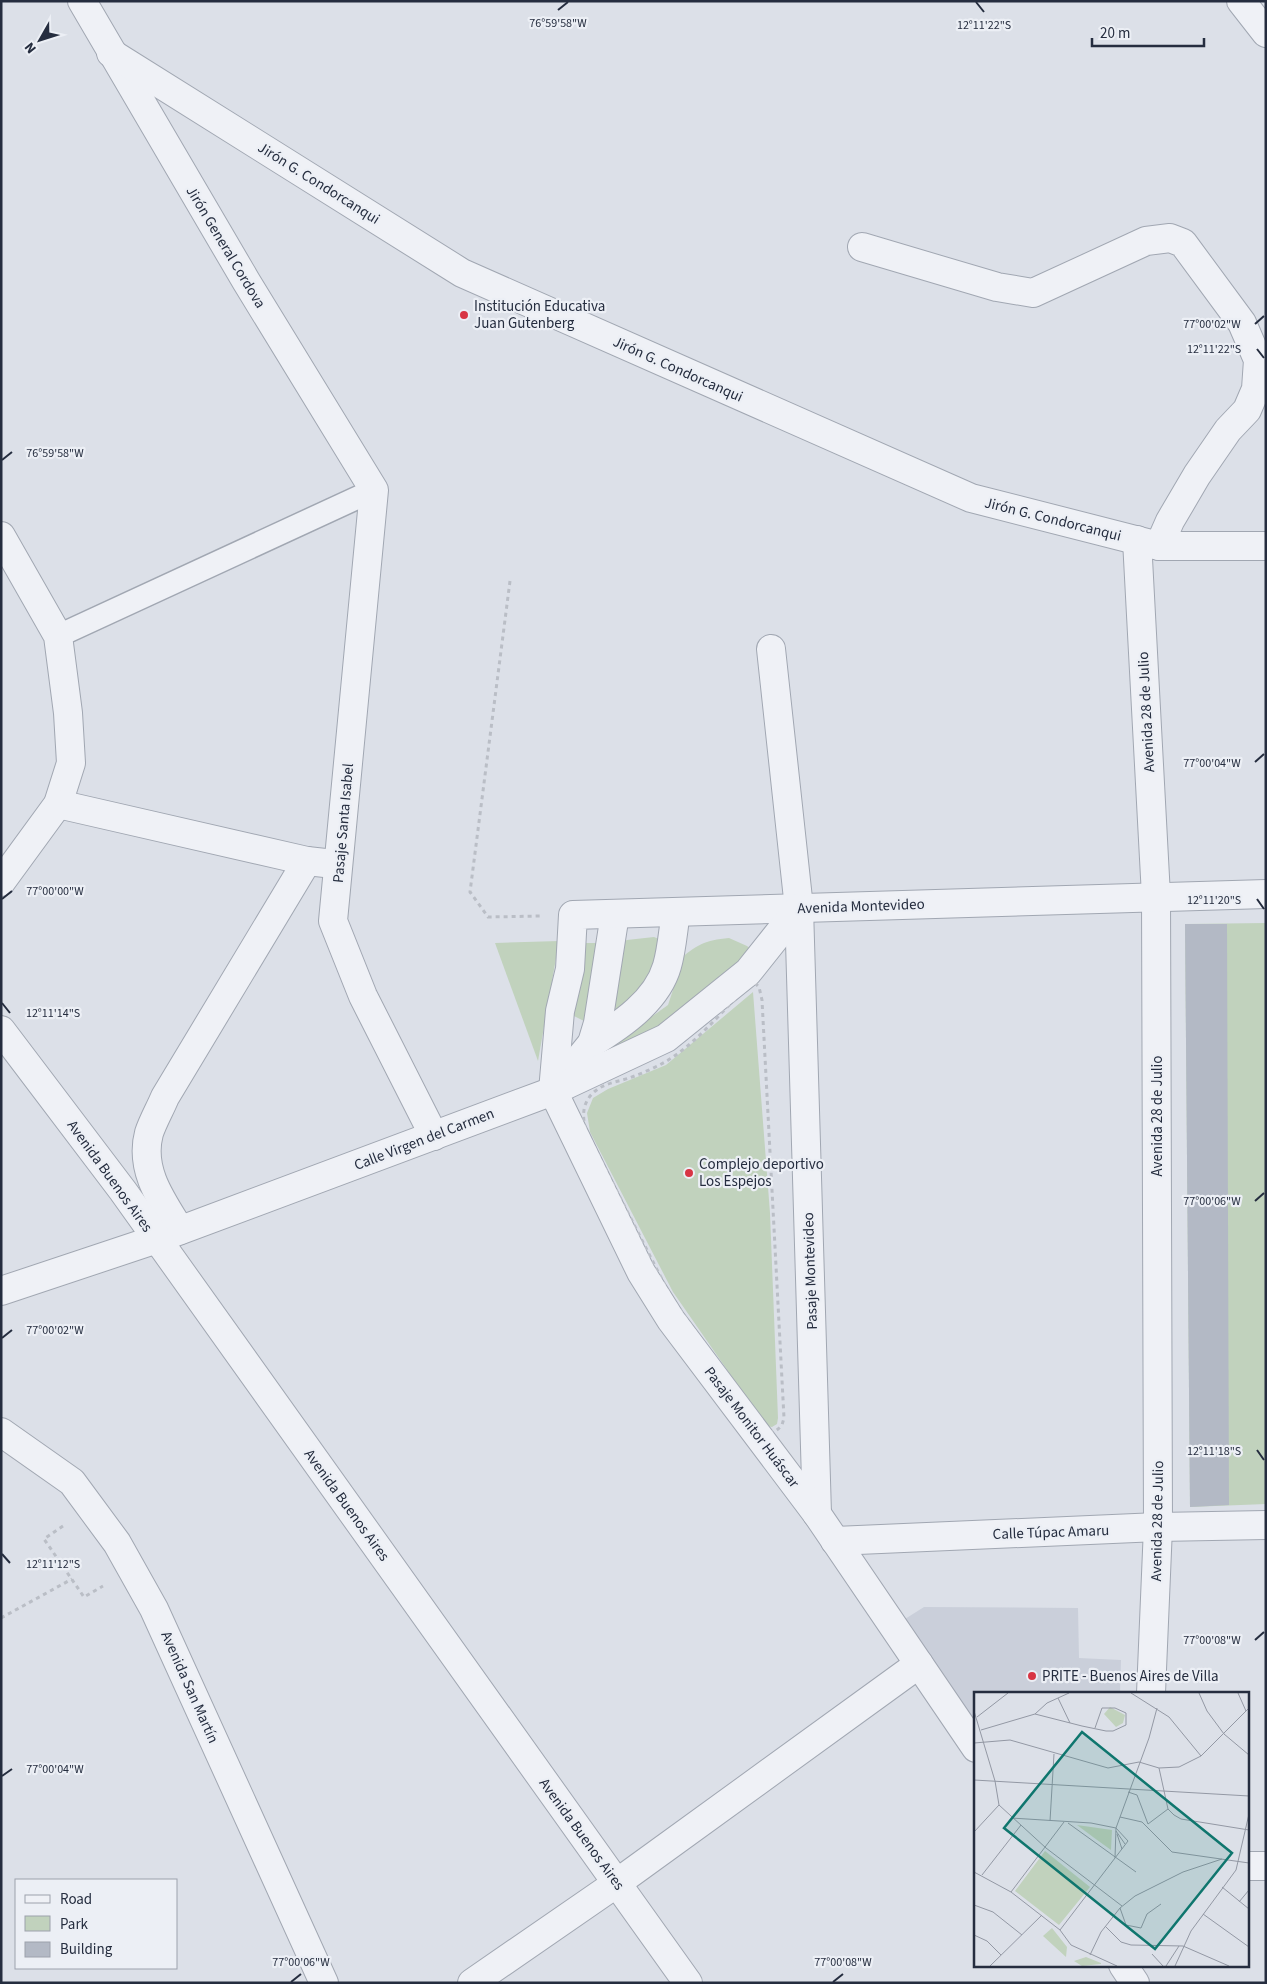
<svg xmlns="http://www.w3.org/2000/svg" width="1267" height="1984" font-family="'Source Sans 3',sans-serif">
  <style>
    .built { fill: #cacfda }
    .green { fill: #c1d2bd }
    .building { fill: #b3b9c5 }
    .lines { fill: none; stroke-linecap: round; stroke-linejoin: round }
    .pedestrian-casing { stroke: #a1a7b2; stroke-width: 25 }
    .minor-casing { stroke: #a1a7b2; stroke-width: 30 }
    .tertiary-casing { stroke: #a1a7b2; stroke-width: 30 }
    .path { stroke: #babec6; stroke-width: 3; stroke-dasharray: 4 4; stroke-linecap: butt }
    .pedestrian { stroke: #eff1f6; stroke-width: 22 }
    .minor { stroke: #eff1f6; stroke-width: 28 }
    .tertiary { stroke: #eff1f6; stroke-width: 28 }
    .ticks { fill: none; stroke: #252d3f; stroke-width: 2 }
    .poi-dot { fill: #d83544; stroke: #eceff5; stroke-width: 2 }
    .labels { text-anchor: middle; stroke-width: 4.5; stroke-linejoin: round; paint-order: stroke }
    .street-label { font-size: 15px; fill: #252d3f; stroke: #eceff5 }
    .poi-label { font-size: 15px; fill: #252d3f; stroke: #eceff5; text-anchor: start }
    .inset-road { fill: none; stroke: #9398a4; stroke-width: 1 }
    .view { fill: #0f766e; fill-opacity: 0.15; stroke: #0f766e; stroke-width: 2.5 }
    .inset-edge { fill: none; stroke: #252d3f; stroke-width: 2.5 }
    .ticks-label { font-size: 12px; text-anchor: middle; fill: #252d3f; stroke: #eceff5; stroke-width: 4.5; stroke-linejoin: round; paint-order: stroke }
  </style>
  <rect width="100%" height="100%" fill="#dce0e8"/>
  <!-- built -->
  <path class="built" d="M924,1607l154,1 1,50 42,2 -1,33h-144v33l-71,-107z"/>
  <!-- green -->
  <g class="green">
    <path d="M1266,923v581l-76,3 -5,-583z"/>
    <path d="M654,937l10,4 -17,45 -40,34 11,-75 9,-5z"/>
    <path d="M729,938l18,8 7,6 -78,68 -66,36h-19l49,-31 28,-20 8,-24 2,-20c18,-16 27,-21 51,-23z"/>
    <path d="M559,941l-21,120 -43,-118z"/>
    <path d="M580,943h22l-18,78 -14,-7z"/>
    <path d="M753,992l17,221 8,205 -1,6 -5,3 -6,-1 -93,-134 -83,-160 -3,-19 6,-15 15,-9 58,-24z"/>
  </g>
  <!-- building -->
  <path class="building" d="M1185,924h42l2,581 -39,2z"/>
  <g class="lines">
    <!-- pedestrian casing -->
    <g class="pedestrian-casing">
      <path id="pedestrian" d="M58,636l316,-146"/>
    </g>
    <!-- minor casing -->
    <g class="minor-casing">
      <g id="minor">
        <path d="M82,1l164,280 128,209 -41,431 30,75 71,140"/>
        <path d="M1241,1l25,32"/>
        <path d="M111,53l351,220 509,225 188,48h107"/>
        <path d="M862,247l135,40 36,6 113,-52 24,-3 13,5 59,80 16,37 -2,29 -9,21 -19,20 -31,45 -27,46 -11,25"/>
        <path d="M1,536l57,100 10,77 3,50 -13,41 -57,78"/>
        <path d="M1137,540l19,356 2,631 -7,166"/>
        <path d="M771,649l28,259 18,606"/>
        <path d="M58,804l249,57 18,2"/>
        <path d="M592,1043c29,-18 65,-42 75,-77 5,-17 6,-36 9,-54"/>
        <path d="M557,1086l35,-43 6,-20 17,-109"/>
        <path d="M553,1091l7,-80 10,-42 3,-54 693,-21"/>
        <path d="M553,1091l88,181 30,48 146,194 159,234"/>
        <path d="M180,1230c-18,-29 -41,-60 -31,-97 4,-12 11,-24 16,-36l142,-236"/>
        <path d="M1,1291l156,-52 396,-148 113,-53 82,-66 51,-64"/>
        <path d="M1,1432l71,50 45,61 37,66 170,374"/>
        <path d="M835,1541l323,-14 108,-2"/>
        <path d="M1248,1866h18"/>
        <path d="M1123,1965l12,18"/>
        <path d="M472,1983l145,-100 302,-219"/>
      </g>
    </g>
    <!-- tertiary casing -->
    <g class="tertiary-casing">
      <path id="tertiary" d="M1,1030l122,161 565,792"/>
    </g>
    <!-- path -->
    <g class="path">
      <path d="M510,581l-40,311 18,25 53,-1"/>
      <path d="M755,983l4,4 3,13 22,418 -2,7c-6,7 -10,9 -18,4l-93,-132 -85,-166c-4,-15 -4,-28 8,-39 10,-9 23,-10 35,-14 12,-4 25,-10 36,-16 31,-18 56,-50 82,-75z"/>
      <path d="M63,1526l-19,13 40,58 19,-11"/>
      <path d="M1,1618l71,-39"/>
    </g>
    <!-- pedestrian -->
    <use href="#pedestrian" class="pedestrian"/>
    <!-- minor -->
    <use href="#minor" class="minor"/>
    <!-- tertiary -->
    <use href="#tertiary" class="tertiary"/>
  </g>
  <!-- ticks -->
  <path class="ticks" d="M976,2l8,10M558,10l10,-8M1255,324l9,-8M1257,349l7,9M2,460l10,-8M1255,762l9,-8M2,899l10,-8M1257,899l7,10M2,1003l8,10M1255,1201l9,-8M2,1338l10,-8M1257,1450l7,10M2,1554l8,9M1255,1640l9,-8M2,1776l10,-7M291,1982l10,-8M833,1982l10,-8"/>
  <!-- markers -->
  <g class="poi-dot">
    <circle cx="464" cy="315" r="5"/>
    <circle cx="689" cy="1173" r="5"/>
    <circle cx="1032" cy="1676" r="5"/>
  </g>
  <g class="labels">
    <!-- street labels -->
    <g class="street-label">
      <text transform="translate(319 183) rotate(32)" y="5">Jirón G. Condorcanqui</text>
      <text transform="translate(226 247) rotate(59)" y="5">Jirón General Cordova</text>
      <text transform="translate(678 369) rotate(24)" y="5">Jirón G. Condorcanqui</text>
      <text transform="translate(1053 519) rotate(14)" y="5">Jirón G. Condorcanqui</text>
      <text transform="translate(1146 712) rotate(-93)" y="5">Avenida 28 de Julio</text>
      <text transform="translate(343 823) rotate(-85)" y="5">Pasaje Santa Isabel</text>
      <text transform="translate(861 906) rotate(-2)" y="5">Avenida Montevideo</text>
      <text transform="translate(1157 1116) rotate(-90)" y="5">Avenida 28 de Julio</text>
      <text transform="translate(424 1139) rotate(-21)" y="5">Calle Virgen del Carmen</text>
      <text transform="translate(110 1176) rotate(54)" y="5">Avenida Buenos Aires</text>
      <text transform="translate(810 1271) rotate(-92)" y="5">Pasaje Montevideo</text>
      <text transform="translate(752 1427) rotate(53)" y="5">Pasaje Monitor Huáscar</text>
      <text transform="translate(347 1505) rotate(54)" y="5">Avenida Buenos Aires</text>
      <text transform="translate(1157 1521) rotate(-89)" y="5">Avenida 28 de Julio</text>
      <text transform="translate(1051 1532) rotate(-2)" y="5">Calle Túpac Amaru</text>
      <text transform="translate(190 1687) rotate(66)" y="5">Avenida San Martín</text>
      <text transform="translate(582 1834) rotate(54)" y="5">Avenida Buenos Aires</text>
    </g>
    <!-- poi labels -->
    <g class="poi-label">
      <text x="474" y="311">Institución Educativa<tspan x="474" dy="17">Juan Gutenberg</tspan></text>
      <text x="699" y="1169">Complejo deportivo<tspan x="699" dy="17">Los Espejos</tspan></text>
      <text x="1042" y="1681">PRITE - Buenos Aires de Villa</text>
    </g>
  </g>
  <!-- overview -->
  <g transform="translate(974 1692)">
    <rect width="275" height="275" fill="#dce0e8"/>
    <path d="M136,15l15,8 -2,8 -7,4 -12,-13zM103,133l35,5 -1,20 -18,-13zM71,159l45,36 -31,38 -44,-34zM78,236l15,19 -1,10 -23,-21zM112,265l15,6v1l-19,2 -8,-5z" fill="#c1d2bd"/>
    <path class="inset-road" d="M157,1l38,24 32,39M225,1l8,18 17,23 25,21M264,1l8,18M84,6l12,25M0,19l21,70 4,24 47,43 76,58M61,22l47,12 24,5h7l13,-6v-12l-11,-5h-13l-7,20M3,25l31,-24M7,38l54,-16 12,-11 22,-10M0,51l36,-3 98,28 31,-6 20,6 20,-1 22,-11 48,-48M185,76l9,41 6,6 7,4 68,11M0,88l275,16M154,100l9,3 11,29M146,125l22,5 30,30 77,11M37,126l80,5 25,5M76,129l4,-67M94,131l68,49M174,132l20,-15M142,139l9,13M0,140l25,-27M143,142l5,15M141,166l1,-30 33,-90 8,-30M0,180l37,20 49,38 11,15 46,21M8,183l39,-50M248,195l27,22M37,200l53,-70M265,210l10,-12M0,213l19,7 29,23M146,216l6,17 15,3 6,-14 14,-10M229,222l46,33M131,234l16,16 10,3 52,1 46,20M86,238l68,-89 -12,-13M0,243l13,6 14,14M178,262l11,12M116,263l11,-23 19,-24 15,-12 48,-24 39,-13M16,274l52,-51M192,274l13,-20M201,274l16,-35 45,-61 13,-56"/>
    <path class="view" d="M108,40l150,121 -77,96 -151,-121z"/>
    <rect width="275" height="275" class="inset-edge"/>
  </g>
  <g class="ticks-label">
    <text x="558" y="27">76°59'58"W</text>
    <text x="984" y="29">12°11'22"S</text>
    <text x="1212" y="328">77°00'02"W</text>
    <text x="1214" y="353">12°11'22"S</text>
    <text x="55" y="457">76°59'58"W</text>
    <text x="1212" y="767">77°00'04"W</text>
    <text x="55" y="895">77°00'00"W</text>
    <text x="1214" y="904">12°11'20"S</text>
    <text x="53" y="1017">12°11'14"S</text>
    <text x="1212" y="1205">77°00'06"W</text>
    <text x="55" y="1334">77°00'02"W</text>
    <text x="1214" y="1455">12°11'18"S</text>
    <text x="53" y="1568">12°11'12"S</text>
    <text x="1212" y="1644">77°00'08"W</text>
    <text x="55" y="1773">77°00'04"W</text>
    <text x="301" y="1966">77°00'06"W</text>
    <text x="843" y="1966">77°00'08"W</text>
  </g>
  <!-- border -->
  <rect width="1267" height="1984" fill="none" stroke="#252d3f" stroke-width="5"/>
  <!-- legend -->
  <rect x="15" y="1879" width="162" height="90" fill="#eceff5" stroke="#9ca1ac"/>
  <rect x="25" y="1895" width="25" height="8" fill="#eff1f6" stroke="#9ca1ac"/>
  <text x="60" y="1904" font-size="15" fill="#252d3f">Road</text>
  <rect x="25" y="1916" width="25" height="15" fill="#c1d2bd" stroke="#9ca1ac"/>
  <text x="60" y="1929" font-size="15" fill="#252d3f">Park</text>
  <rect x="25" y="1942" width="25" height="15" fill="#b3b9c5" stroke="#9ca1ac"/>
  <text x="60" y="1954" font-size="15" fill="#252d3f">Building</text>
  <!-- north arrow -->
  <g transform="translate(40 40) rotate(231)" stroke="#eceff5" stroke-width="4" paint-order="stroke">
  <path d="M0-4L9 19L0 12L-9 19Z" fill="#252d3f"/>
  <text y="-8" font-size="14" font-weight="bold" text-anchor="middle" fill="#252d3f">N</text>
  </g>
  <!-- scale -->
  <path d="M1092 38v8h112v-8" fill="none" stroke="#252d3f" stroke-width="2.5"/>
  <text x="1100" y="38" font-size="15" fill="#252d3f" stroke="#eceff5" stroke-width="4" paint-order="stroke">20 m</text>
</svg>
